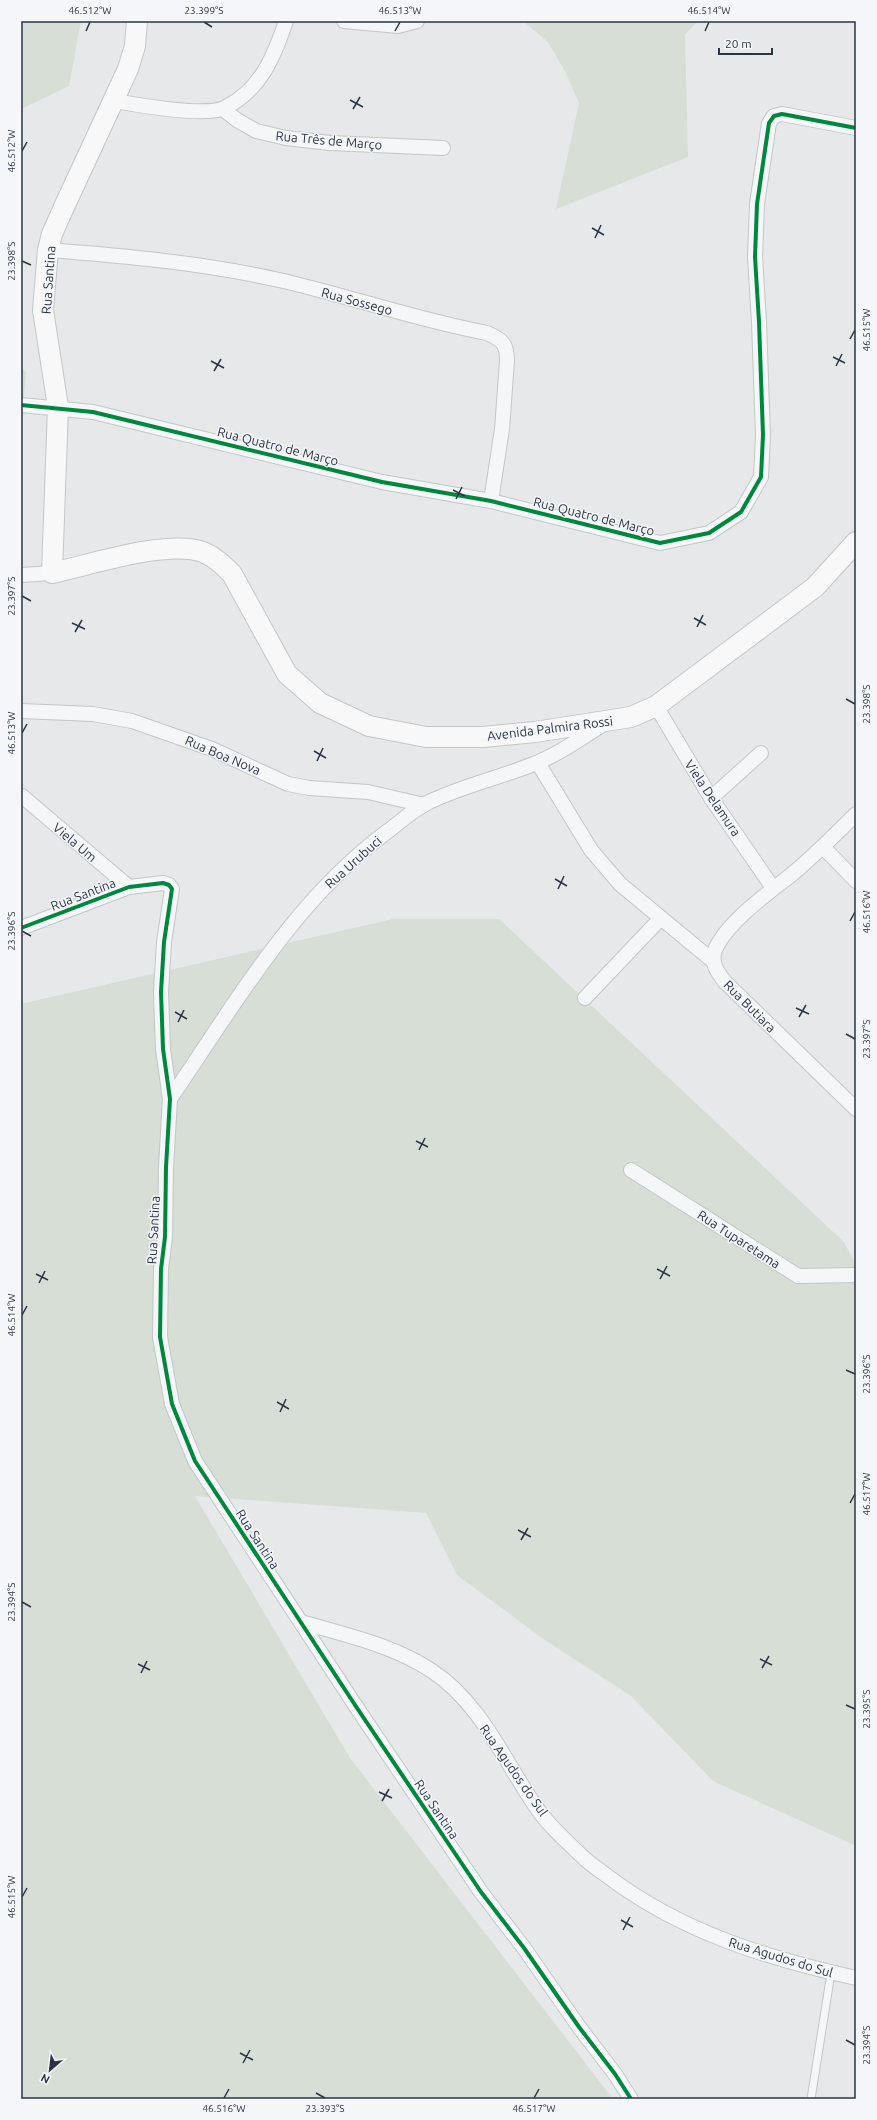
<svg xmlns="http://www.w3.org/2000/svg" width="877" height="2120" font-family="Ubuntu,sans-serif">
  <style>
    .green { fill: #d6ded6 }
    .lines { fill: none; stroke-linecap: round; stroke-linejoin: round }
    .lane-casing { stroke: #c4c6c8; stroke-width: 9 }
    .street-casing { stroke: #c4c6c8; stroke-width: 16 }
    .secondary-casing { stroke: #c4c6c8; stroke-width: 22 }
    .lane { stroke: #f5f6f7; stroke-width: 7 }
    .street { stroke: #f5f6f7; stroke-width: 14 }
    .secondary { stroke: #f8f8f8; stroke-width: 20 }
    .cycleway-casing { stroke: #f4f6f9; stroke-width: 6 }
    .cycleway { stroke: #00873e; stroke-width: 4 }
    .ticks { fill: none; stroke: #2b3445; stroke-width: 1.5 }
    .labels { text-anchor: middle; stroke-width: 3; stroke-linejoin: round; paint-order: stroke }
    .street-label { font-size: 13px; fill: #2b3445; stroke: #f4f6f9 }
    .neatline { fill: none; stroke: #2b3445; stroke-width: 1.5 }
    .ticks-label { font-size: 10px; text-anchor: middle; fill: #2b3445 }
  </style>
  <rect width="100%" height="100%" fill="#e6e8ea"/>
  <!-- green -->
  <g class="green">
    <path d="M21,21h60l-12,65 -48,23z"/>
    <path d="M523,21h175l-13,13 3,123 -132,52 23,-106 -14,-32 -17,-29z"/>
    <path d="M21,366l5,7 -5,58z"/>
    <path d="M393,919h106l345,323 12,23v581l-143,-65 -82,-85 -86,-56 -88,-65 -31,-62 -231,-17 155,262 263,341h-592v-1095z"/>
  </g>
  <g class="lines">
    <!-- lane casing -->
    <g class="lane-casing">
      <path id="lane" d="M811,2099l20,-126"/>
    </g>
    <!-- street casing -->
    <g class="street-casing">
      <g id="street">
        <path d="M344,21l54,5 19,-5"/>
        <path d="M115,101c22,4 91,16 109,7 36,-17 50,-51 62,-87"/>
        <path d="M223,109l14,11 19,11 30,7 44,5 113,5"/>
        <path d="M48,250c78,6 155,13 231,30 70,16 138,40 208,53 16,7 20,11 20,28l-5,68 -11,72"/>
        <path d="M21,405l72,7 289,70 109,19 169,42 49,-10 32,-21 20,-35 2,-42 -4,-113 -4,-65 2,-53 12,-81 5,-7 8,-2 74,14"/>
        <path d="M21,575l31,-2"/>
        <path d="M656,706l55,92 62,90"/>
        <path d="M21,711l72,3 39,7 80,28 76,35 21,4 59,4 56,13"/>
        <path d="M538,763l53,87 29,34 93,77"/>
        <path d="M22,796l107,91"/>
        <path d="M711,798l50,-45"/>
        <path d="M856,814c-21,21 -42,42 -65,61 -23,18 -65,48 -76,75 -5,13 3,23 10,32l131,127"/>
        <path d="M823,847l33,34"/>
        <path d="M21,928l108,-41 34,-4 6,2 3,4 -8,53 -3,50 2,57 7,50 -4,68 -1,70 -4,32 -1,68 12,67 23,57 162,247 124,184 43,56 55,79 36,47 16,25"/>
        <path d="M585,998l76,-80"/>
        <path d="M170,1099c65,-95 124,-199 218,-268 12,-9 24,-20 37,-27 35,-18 75,-26 111,-41 24,-9 46,-26 68,-39"/>
        <path d="M631,1170l167,106 58,-1"/>
        <path d="M301,1622c45,13 92,23 131,49 48,31 73,91 104,136 12,18 31,35 47,50 8,8 18,14 27,21 72,54 159,81 246,100"/>
      </g>
    </g>
    <!-- secondary casing -->
    <g class="secondary-casing">
      <path id="secondary" d="M137,21l-2,25 -7,23 -64,138 -12,27 -4,16 -5,60 15,97 -6,166c38,-8 116,-34 151,-21 12,5 20,13 29,22l55,100 33,29 49,23 57,11h57l52,-5 96,-15 25,-11 159,-119 41,-45"/>
    </g>
    <!-- lane -->
    <use href="#lane" class="lane"/>
    <!-- street -->
    <use href="#street" class="street"/>
    <!-- secondary -->
    <use href="#secondary" class="secondary"/>
    <!-- cycleway casing -->
    <g class="cycleway-casing">
      <g id="cycleway">
        <path d="M21,405l72,7 289,70 109,19 169,42 49,-10 32,-21 20,-35 2,-42 -4,-113 -4,-65 2,-53 12,-81 5,-7 8,-2 74,14"/>
        <path d="M21,928l108,-41 34,-4 6,2 3,4 -8,53 -3,50 2,57 7,50 -4,68 -1,70 -4,32 -1,68 12,67 23,57 162,247 124,184 43,56 55,79 36,47 16,25"/>
      </g>
    </g>
    <!-- cycleway -->
    <use href="#cycleway" class="cycleway"/>
  </g>
  <!-- ticks -->
  <path class="ticks" d="M204,22l8,5M86,31l4,-9M395,31l5,-9M705,31l4,-9M350,100l13,7M353,109l7,-12M22,151l5,-9M592,228l12,7M595,238l6,-13M22,261l9,4M850,339l5,-9M833,357l12,6M211,361l13,7M836,366l6,-12M214,371l7,-12M453,490l12,6M456,499l6,-12M22,596l9,5M694,618l12,7M72,623l13,6M697,627l6,-12M75,632l7,-12M846,699l9,5M22,733l5,-9M314,751l12,7M317,761l6,-13M555,879l12,7M558,889l6,-13M850,921l5,-9M22,931l9,5M796,1008l13,6M175,1012l12,7M799,1017l7,-12M178,1022l6,-12M846,1034l9,5M416,1141l12,6M419,1150l6,-12M657,1269l13,7M36,1274l12,6M660,1279l7,-13M39,1283l6,-12M22,1315l5,-9M846,1370l9,4M277,1402l12,7M280,1412l6,-13M850,1503l5,-9M518,1530l13,7M521,1540l7,-12M22,1602l9,5M760,1659l12,6M138,1664l12,6M762,1668l7,-12M141,1673l6,-12M846,1705l9,4M379,1792l13,6M382,1801l7,-12M22,1897l5,-9M621,1920l12,7M623,1930l7,-13M846,2040l9,5M240,2053l13,7M243,2063l7,-13M316,2093l9,5M224,2098l5,-9M534,2098l5,-9"/>
  <g class="labels">
    <!-- street labels -->
    <g class="street-label">
      <text transform="translate(329 140) rotate(5)" y="5">Rua Três de Março</text>
      <text transform="translate(48 280) rotate(-86)" y="5">Rua Santina</text>
      <text transform="translate(357 301) rotate(15)" y="5">Rua Sossego</text>
      <text transform="translate(278 446) rotate(14)" y="5">Rua Quatro de Março</text>
      <text transform="translate(594 516) rotate(14)" y="5">Rua Quatro de Março</text>
      <text transform="translate(550 728) rotate(-7)" y="5">Avenida Palmira Rossi</text>
      <text transform="translate(223 755) rotate(23)" y="5">Rua Boa Nova</text>
      <text transform="translate(713 798) rotate(56)" y="5">Viela Delamura</text>
      <text transform="translate(75 842) rotate(40)" y="5">Viela Um</text>
      <text transform="translate(353 862) rotate(-42)" y="5">Rua Urubuci</text>
      <text transform="translate(83 894) rotate(-21)" y="5">Rua Santina</text>
      <text transform="translate(750 1006) rotate(45)" y="5">Rua Butiara</text>
      <text transform="translate(153 1230) rotate(-87)" y="5">Rua Santina</text>
      <text transform="translate(739 1239) rotate(33)" y="5">Rua Tuparetama</text>
      <text transform="translate(258 1539) rotate(57)" y="5">Rua Santina</text>
      <text transform="translate(514 1770) rotate(55)" y="5">Rua Agudos do Sul</text>
      <text transform="translate(437 1809) rotate(56)" y="5">Rua Santina</text>
      <text transform="translate(781 1957) rotate(17)" y="5">Rua Agudos do Sul</text>
    </g>
  </g>
  <!-- border -->
  <rect width="877" height="2120" fill="none" stroke="#f4f6f9" stroke-width="44"/>
  <!-- north arrow -->
  <g transform="translate(50 2070) rotate(208)" stroke="#f4f6f9" stroke-width="3" paint-order="stroke">
  <path d="M0-3L7 15L0 10L-7 15Z" fill="#2b3445"/>
  <text y="-6" font-size="11" font-weight="bold" text-anchor="middle" fill="#2b3445">N</text>
  </g>
  <!-- scale -->
  <path d="M719 48v6h53v-6" fill="none" stroke="#2b3445" stroke-width="2"/>
  <text x="725" y="48" font-size="12" fill="#2b3445" stroke="#f4f6f9" stroke-width="3" paint-order="stroke">20 m</text>
  <rect x="22" y="22" width="833" height="2076" class="neatline"/>
  <g class="ticks-label">
    <text x="90" y="14">46.512°W</text>
    <text x="204" y="14">23.399°S</text>
    <text x="400" y="14">46.513°W</text>
    <text x="709" y="14">46.514°W</text>
    <text transform="translate(11 151) rotate(-90)" y="4">46.512°W</text>
    <text transform="translate(11 261) rotate(-90)" y="4">23.398°S</text>
    <text transform="translate(866 330) rotate(-90)" y="4">46.515°W</text>
    <text transform="translate(11 596) rotate(-90)" y="4">23.397°S</text>
    <text transform="translate(866 704) rotate(-90)" y="4">23.398°S</text>
    <text transform="translate(11 733) rotate(-90)" y="4">46.513°W</text>
    <text transform="translate(866 912) rotate(-90)" y="4">46.516°W</text>
    <text transform="translate(11 931) rotate(-90)" y="4">23.396°S</text>
    <text transform="translate(866 1039) rotate(-90)" y="4">23.397°S</text>
    <text transform="translate(11 1315) rotate(-90)" y="4">46.514°W</text>
    <text transform="translate(866 1374) rotate(-90)" y="4">23.396°S</text>
    <text transform="translate(866 1494) rotate(-90)" y="4">46.517°W</text>
    <text transform="translate(11 1602) rotate(-90)" y="4">23.394°S</text>
    <text transform="translate(866 1709) rotate(-90)" y="4">23.395°S</text>
    <text transform="translate(11 1897) rotate(-90)" y="4">46.515°W</text>
    <text transform="translate(866 2045) rotate(-90)" y="4">23.394°S</text>
    <text x="224" y="2112">46.516°W</text>
    <text x="325" y="2112">23.393°S</text>
    <text x="534" y="2112">46.517°W</text>
  </g>
</svg>
